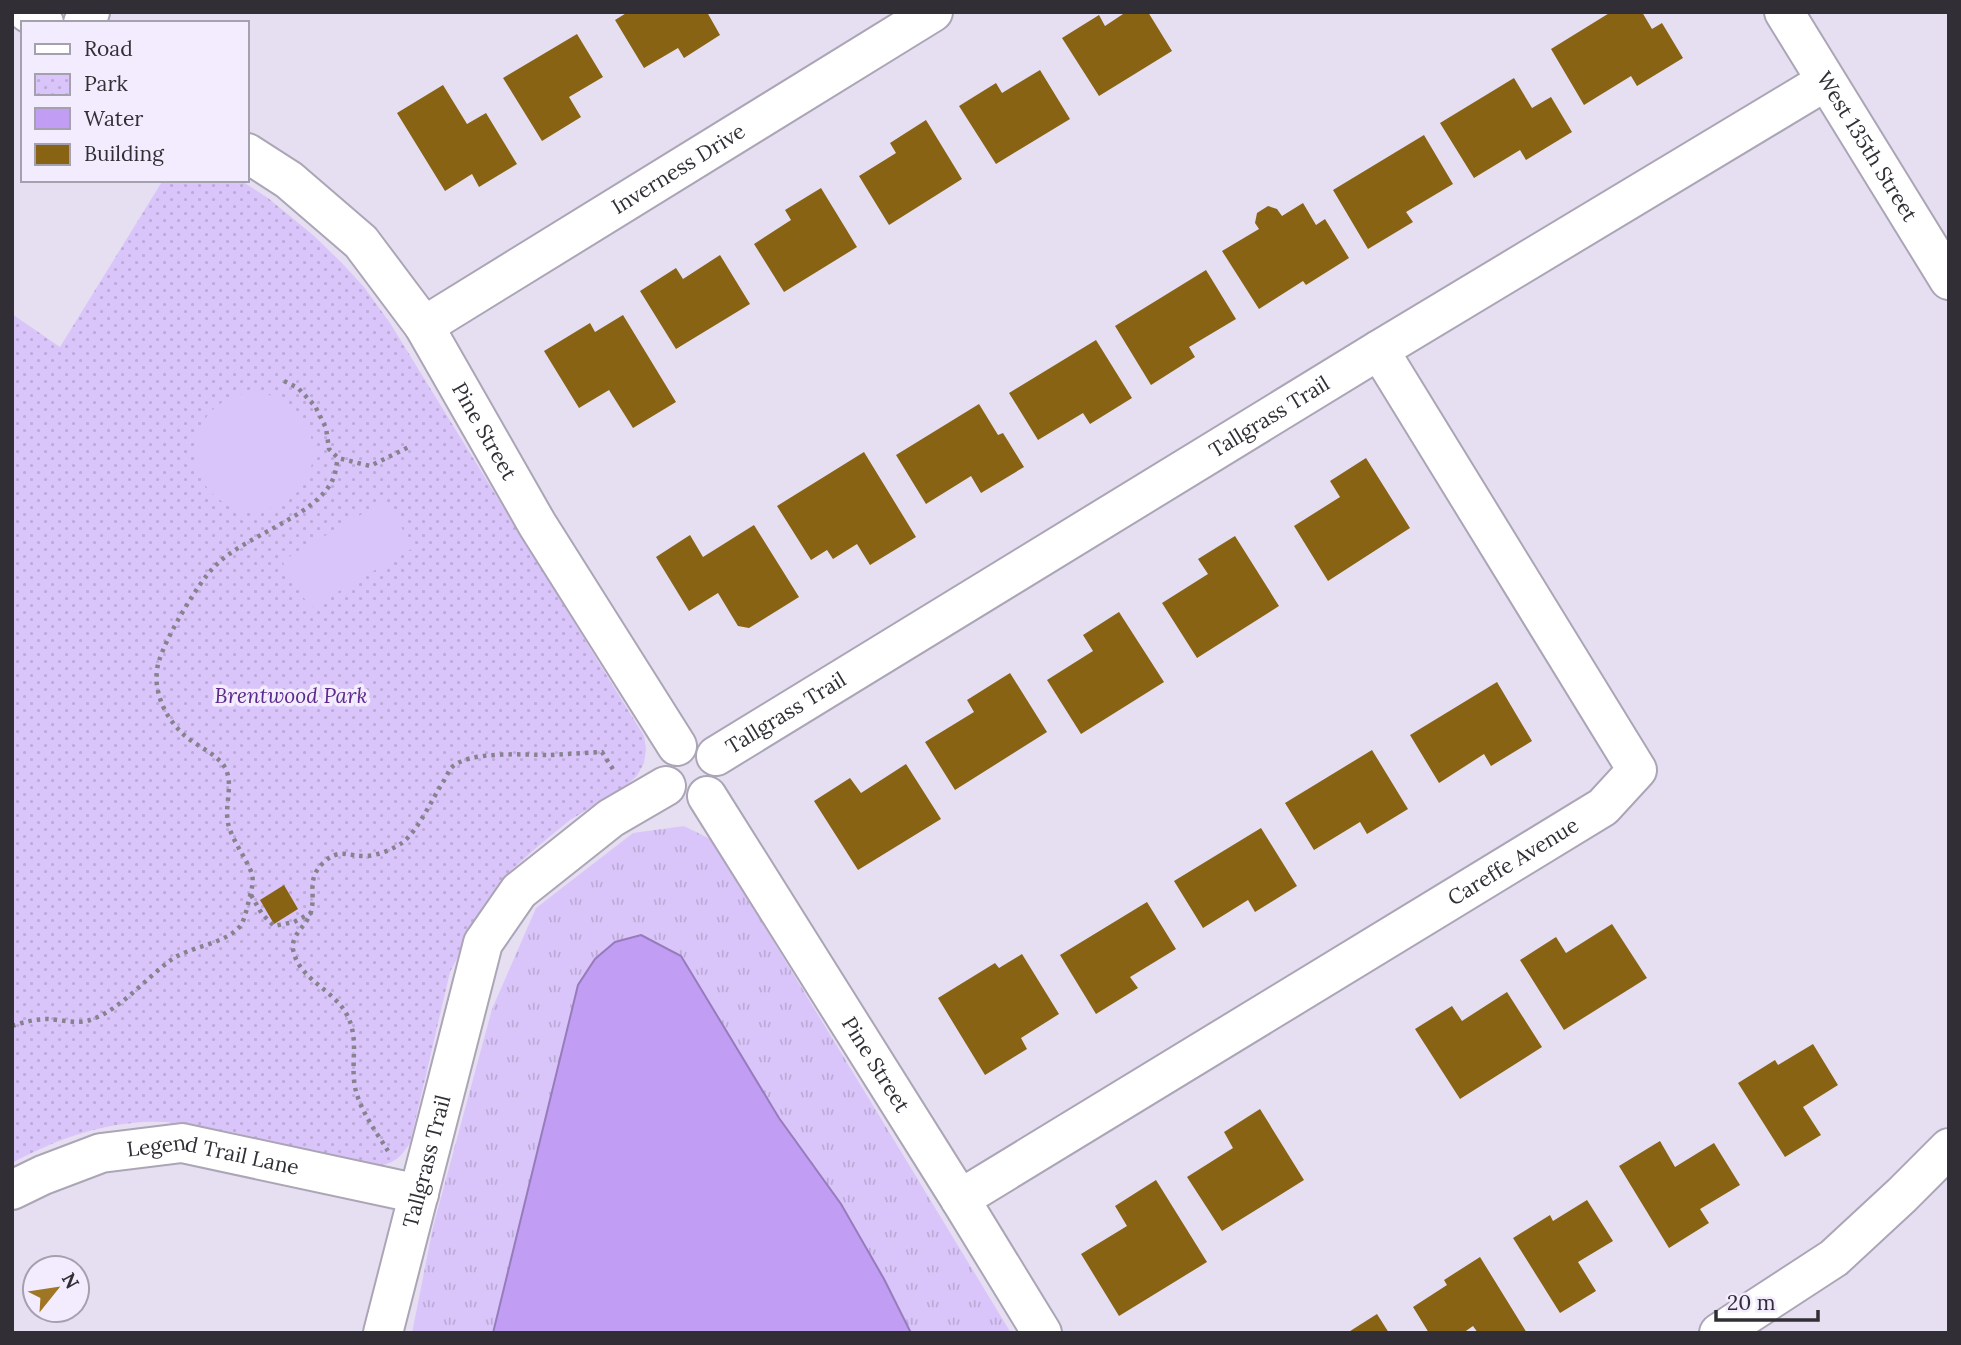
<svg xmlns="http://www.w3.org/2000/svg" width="1961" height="1345" font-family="Lora,serif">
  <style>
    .grass { fill: url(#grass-tufts) }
    .park { fill: url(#park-dots) }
    .pitch { fill: #dac5fa }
    .water { fill: #c29df4; stroke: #967cbb; stroke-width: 2 }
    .building { fill: #886314 }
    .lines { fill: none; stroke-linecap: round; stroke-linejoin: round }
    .street-casing { stroke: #aba5b6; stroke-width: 42 }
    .secondary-casing { stroke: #aba5b6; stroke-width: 42 }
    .path { stroke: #86828e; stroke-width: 4.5; stroke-dasharray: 3.5 5; stroke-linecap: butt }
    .street { stroke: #fff; stroke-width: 38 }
    .secondary { stroke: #fff; stroke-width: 38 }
    .labels { text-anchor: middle; stroke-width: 7; stroke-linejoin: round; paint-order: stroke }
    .street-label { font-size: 21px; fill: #312f35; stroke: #f3ecfe }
    .park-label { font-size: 21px; font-style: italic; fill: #5b298c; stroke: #f3ecfe }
  </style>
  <defs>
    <pattern id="grass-tufts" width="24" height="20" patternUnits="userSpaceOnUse" patternTransform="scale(1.75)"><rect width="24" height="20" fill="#dac5fa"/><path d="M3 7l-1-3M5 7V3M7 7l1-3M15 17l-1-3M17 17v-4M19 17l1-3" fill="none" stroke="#bcaad7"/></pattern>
    <pattern id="park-dots" width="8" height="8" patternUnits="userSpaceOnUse" patternTransform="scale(1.75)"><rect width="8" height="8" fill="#dac5fa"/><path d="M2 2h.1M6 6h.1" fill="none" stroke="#bcaad7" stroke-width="1.8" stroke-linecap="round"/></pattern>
  </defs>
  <rect width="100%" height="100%" fill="#e6dff1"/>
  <!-- grass -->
  <path class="grass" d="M684,826l28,14 299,493h-100l-27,-54 -43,-75 -200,-269 -26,7 -20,17 -17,26 -85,348h-81l21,-106 59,-218 44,-101 97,-75z"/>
  <!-- park -->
  <path class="park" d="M163,180h77l28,18 45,37 28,27 23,25 26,36 254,413 2,13 -2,14 -7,13 -14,12 -53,32 -34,28 -31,28 -22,34 -33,62 -40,171c-9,14 -15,20 -32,23 -38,-9 -76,-17 -114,-26 -41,-10 -90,-22 -132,-17 -42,4 -83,20 -120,40v-849l48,33z"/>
  <!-- pitch -->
  <g class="pitch">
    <circle cx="254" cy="452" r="59"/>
    <path d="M386,500l27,48 -103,60 -28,-47z"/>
  </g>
  <!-- water -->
  <path class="water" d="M641,935l40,21 98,162 62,86 43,75 27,54h-418l85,-348 17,-26 20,-17z"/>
  <!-- building -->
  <g class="building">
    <path d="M628,12h79l13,23 -36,23 -6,-10 -34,20 -29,-48z"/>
    <path d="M1126,12h22l24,39 -73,45 -37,-58 37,-23 6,11z"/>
    <path d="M1611,12h31l10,17 10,-6 21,35 -46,28 -6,-10 -47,29 -33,-56z"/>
    <path d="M577,34l26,43 -34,20 12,20 -39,24 -39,-63z"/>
    <path d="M1040,70l30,49 -74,45 -37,-58 37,-23 6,10z"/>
    <path d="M1514,78l18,30 19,-11 21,35 -46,28 -6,-10 -46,28 -34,-55z"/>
    <path d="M443,85l24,39 19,-11 31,51 -38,23 -7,-13 -27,17 -48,-78z"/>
    <path d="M926,120l36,59 -73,46 -30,-49 37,-23 -6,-10z"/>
    <path d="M1424,135l29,49 -47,28 7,10 -45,27 -35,-59z"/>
    <path d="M821,188l36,59 -73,45 -30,-48 37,-24 -6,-10z"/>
    <path d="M1303,203l13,22 9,-6 24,39 -43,27 -3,-4 -44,28 -37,-58 37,-22 -4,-6 2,-10 11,-7 9,3 5,7z"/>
    <path d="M720,255l30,49 -74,45 -36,-58 36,-23 7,11z"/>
    <path d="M1206,270l30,49 -47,28 6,10 -44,28 -36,-59z"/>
    <path d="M623,315l53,87 -43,26 -24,-38 -30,18 -35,-57 46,-28 5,9z"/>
    <path d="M1096,340l36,58 -42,26 -7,-11 -45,27 -29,-47z"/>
    <path d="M979,404l19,31 5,-2 21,34 -43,26 -10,-17 -45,28 -30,-49z"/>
    <path d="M864,452l52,85 -46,28 -13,-21 -24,15 -6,-9 -16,10 -34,-54z"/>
    <path d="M1366,458l44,70 -82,53 -34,-55 46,-29 -10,-16z"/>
    <path d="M754,525l45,72 -50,31 -11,-2 -20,-33 -29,18 -33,-54 34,-22 13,22z"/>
    <path d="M1235,536l44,70 -82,52 -35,-55 46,-29 -10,-15z"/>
    <path d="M1119,612l45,70 -83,52 -34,-54 46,-29 -10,-16z"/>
    <path d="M1010,673l37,59 -92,58 -30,-48 49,-30 -7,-12z"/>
    <path d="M1497,682l35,59 -41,25 -7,-12 -45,29 -29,-48z"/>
    <path d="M1372,750l36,59 -41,25 -7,-12 -46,28 -29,-47z"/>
    <path d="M906,764l35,55 -83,51 -44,-69 36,-23 11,15z"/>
    <path d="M1261,828l36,58 -42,26 -7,-12 -45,28 -29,-47z"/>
    <path d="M284,885l14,24 -24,15 -14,-24z"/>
    <path d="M1147,902l29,47 -46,28 8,11 -42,26 -36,-59z"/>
    <path d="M1612,924l35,54 -83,52 -44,-70 36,-23 10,16z"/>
    <path d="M1022,954l37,60 -38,24 6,11 -42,26 -47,-77 57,-35 4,5z"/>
    <path d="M1507,992l35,55 -82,52 -45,-70 37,-23 10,15z"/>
    <path d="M1813,1044l25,41 -35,22 18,28 -36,22 -47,-74 37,-23 3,5z"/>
    <path d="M1260,1109l44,71 -82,51 -35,-54 46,-29 -9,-16z"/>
    <path d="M1660,1141l15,26 39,-24 26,42 -40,24 9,14 -40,25 -50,-82z"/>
    <path d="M1156,1180l51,82 -88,54 -38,-62 46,-28 -12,-20z"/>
    <path d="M1587,1200l26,41 -35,21 18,29 -36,22 -47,-75 37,-23 3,6z"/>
    <path d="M1480,1257l47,76h-49l-5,-7 -10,7h-34l-16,-26 34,-22 -3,-5z"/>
    <path d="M1377,1314l12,19h-42z"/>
  </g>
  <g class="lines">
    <!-- street casing -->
    <g class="street-casing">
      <g id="street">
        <path d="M27,12l17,11"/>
        <path d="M83,23l7,-11"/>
        <path id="s1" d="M247,153l42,27 72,62 63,84 113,198 140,222"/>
        <path id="s2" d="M424,326l509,-314"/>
        <path id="s3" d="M716,756l663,-406 447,-269"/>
        <path id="s4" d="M707,796l253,403 82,134"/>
        <path id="s5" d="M12,1190l31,-15 58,-22 81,-10 237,51"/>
        <path id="s6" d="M960,1199l643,-392 34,-37 -258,-420"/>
        <path id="s7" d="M383,1333l100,-390 36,-52 92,-73 55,-32"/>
        <path d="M1719,1333l115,-75 68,-63 47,-47"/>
      </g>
    </g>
    <!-- secondary casing -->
    <g class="secondary-casing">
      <g id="secondary">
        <path id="s8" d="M1784,12l165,268"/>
      </g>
    </g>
    <!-- path -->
    <g class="path">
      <path d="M284,381l14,7 17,18 11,22 3,21 9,9 32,8 41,-20"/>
      <path d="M251,895l11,19 12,12 20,-4 17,-9"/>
      <path d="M12,1026c12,-4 24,-7 36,-7 13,1 30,5 42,1 29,-9 56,-42 81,-60 19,-14 56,-16 70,-35 4,-7 6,-17 8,-25 2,-9 5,-17 3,-26 -6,-16 -18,-31 -23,-47 -7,-22 9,-48 -9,-66 -11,-11 -27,-17 -38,-28 -19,-18 -31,-47 -23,-72 7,-24 39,-78 56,-95 30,-31 101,-49 118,-87 3,-6 3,-14 5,-21"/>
      <path d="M388,1151c-13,-21 -32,-46 -34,-71 -2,-22 4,-42 -6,-63 -12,-27 -50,-37 -55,-68 -2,-15 14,-23 18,-37 5,-20 -5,-32 12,-49 16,-16 26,-6 44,-7 12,-1 26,-7 35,-13 16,-12 30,-44 41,-61 3,-4 5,-10 8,-14 17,-18 75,-13 98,-13 18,-1 36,-2 53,-3l12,19"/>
    </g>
    <!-- street -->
    <use href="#street" class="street"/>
    <!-- secondary -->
    <use href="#secondary" class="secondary"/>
  </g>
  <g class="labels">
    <!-- street labels -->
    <g class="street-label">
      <text dy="7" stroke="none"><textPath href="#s8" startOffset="158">West 135th Street</textPath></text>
      <text dy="7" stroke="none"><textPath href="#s2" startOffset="299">Inverness Drive</textPath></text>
      <text dy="7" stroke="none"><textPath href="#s3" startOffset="649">Tallgrass Trail</textPath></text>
      <text dy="7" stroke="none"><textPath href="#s1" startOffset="371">Pine Street</textPath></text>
      <text dy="7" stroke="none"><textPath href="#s3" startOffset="82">Tallgrass Trail</textPath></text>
      <text dy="7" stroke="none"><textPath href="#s6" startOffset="648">Careffe Avenue</textPath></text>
      <text dy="7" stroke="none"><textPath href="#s4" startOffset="317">Pine Street</textPath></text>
      <text dy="7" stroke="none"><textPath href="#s5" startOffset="210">Legend Trail Lane</textPath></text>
      <text dy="7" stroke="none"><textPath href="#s7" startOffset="177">Tallgrass Trail</textPath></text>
    </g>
    <!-- park labels -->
    <g class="park-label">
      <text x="291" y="703">Brentwood Park</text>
    </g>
  </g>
  <!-- border -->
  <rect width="1961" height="1345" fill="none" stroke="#312f35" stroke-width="28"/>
  <!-- legend -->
  <rect x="21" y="21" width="228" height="161" fill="#f3ecfe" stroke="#a5a0ae" stroke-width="2"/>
  <rect x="35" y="44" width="35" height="10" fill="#ffffff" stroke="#a5a0ae" stroke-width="2"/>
  <text x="84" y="56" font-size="21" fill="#312f35">Road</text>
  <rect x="35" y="74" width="35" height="21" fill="url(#park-dots)" stroke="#a5a0ae" stroke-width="2"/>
  <text x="84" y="91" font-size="21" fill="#312f35">Park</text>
  <rect x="35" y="108" width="35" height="21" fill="#c29df4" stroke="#a5a0ae" stroke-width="2"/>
  <text x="84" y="126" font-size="21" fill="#312f35">Water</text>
  <rect x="35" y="144" width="35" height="21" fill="#886314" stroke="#a5a0ae" stroke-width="2"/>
  <text x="84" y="161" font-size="21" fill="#312f35">Building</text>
  <!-- north arrow -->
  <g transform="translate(56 1289) rotate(60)"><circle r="33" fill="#f3ecfe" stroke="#a5a0ae" stroke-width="2"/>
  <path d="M0-5L12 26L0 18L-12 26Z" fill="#9e7624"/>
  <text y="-10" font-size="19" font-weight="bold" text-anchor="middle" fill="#312f35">N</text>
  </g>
  <!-- scale -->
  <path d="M1716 1310v10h102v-10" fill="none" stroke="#312f35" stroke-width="3.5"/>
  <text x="1727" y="1310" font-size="21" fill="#312f35" stroke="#f3ecfe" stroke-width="5" paint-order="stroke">20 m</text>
</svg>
